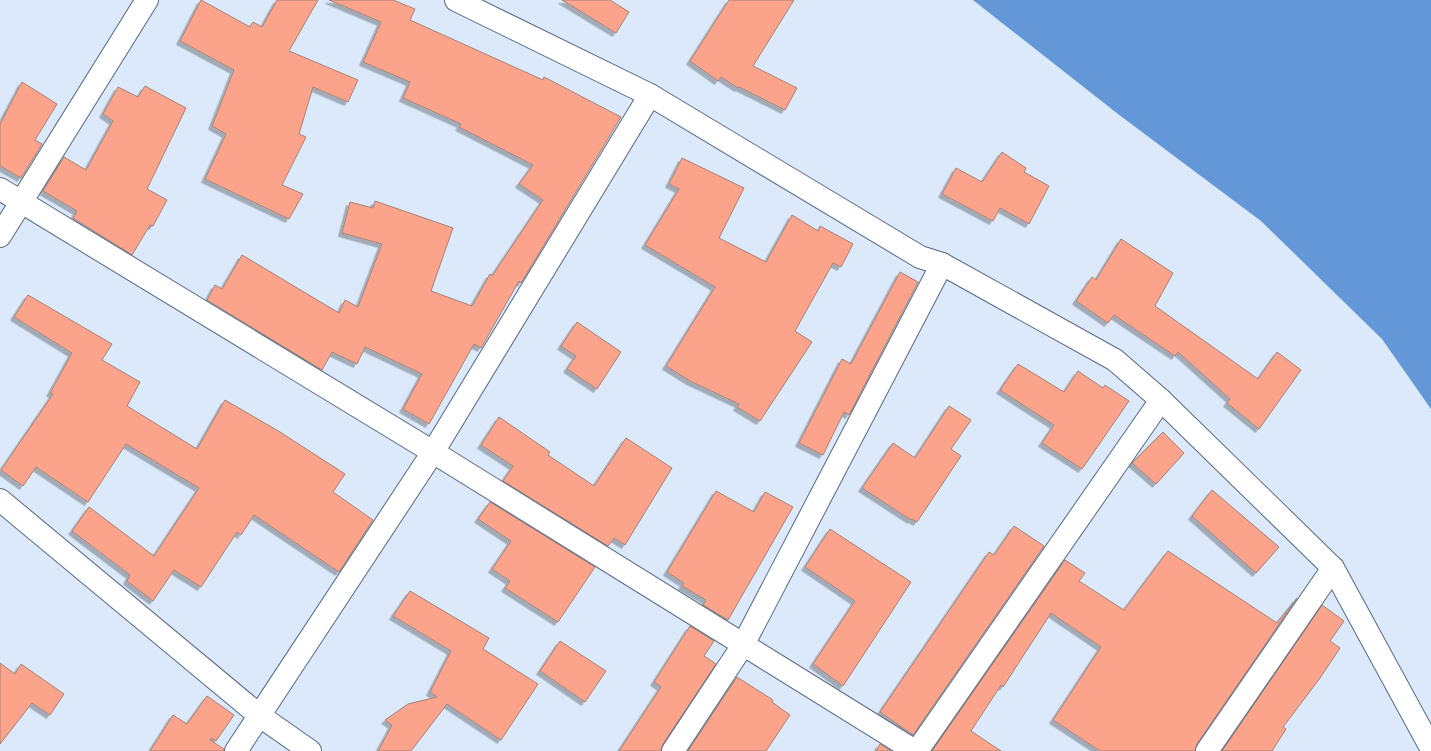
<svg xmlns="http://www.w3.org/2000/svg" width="1431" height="751" font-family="Cabin,sans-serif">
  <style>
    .water { fill: #6397d8 }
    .building { fill: #fca48b; stroke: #a38076; filter: url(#shadow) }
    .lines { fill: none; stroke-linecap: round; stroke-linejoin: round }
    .street-casing { stroke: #556982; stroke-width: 24 }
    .street { stroke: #fff; stroke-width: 22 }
  </style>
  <defs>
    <filter id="shadow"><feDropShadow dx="-3.5" dy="3.5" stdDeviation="0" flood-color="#0004"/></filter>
  </defs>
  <rect width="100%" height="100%" fill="#dbe9fa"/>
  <!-- water -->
  <path class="water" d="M973,0h458v409l-49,-70 -121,-118 -143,-107z"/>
  <!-- building -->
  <g class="building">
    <path d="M201,0l49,27 3,-5 9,5 15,-27h41l-29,51 69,29 -10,22 -35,-15 -14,47 7,3 -24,48 21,9 -14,25 -84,-40 21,-45 -14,-8 22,-56 -54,-29z"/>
    <path d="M329,0h64l22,9 -5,11 133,60 1,-3 77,40 -100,166 -2,-2 -38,67 -7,-4 -45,80 -26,-15 19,-35 -57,-27 -8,17 -25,-12 -10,18 -115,-70 8,-15 7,4 20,-34 97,58 6,-13 13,7 24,-63 -40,-11 8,-31 23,6 2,-7 78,27 -22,63 41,15 18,-32 2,2 51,-76 -24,-16 14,-19 -74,-38 2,-3 -58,-26 7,-16 -47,-20 18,-40z"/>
    <path d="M562,0h48l19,12 -13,21z"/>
    <path d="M729,0h65l-41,66 44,22 -12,22 -46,-23 -1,1 -17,-11 -3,4 -28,-20z"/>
    <path d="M22,82l35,22 -22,36 7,4 -21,34 -21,-12v-42z"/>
    <path d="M145,86l41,22 -39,81 20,11 -14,26 -3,-1 -18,30 -59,-37 4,-7 -34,-20 21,-34 22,13 27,-49 -10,-7 15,-27 20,10z"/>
    <path d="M1002,152l24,16 -2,4 25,14 -20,38 -29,-16 -7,13 -51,-27 14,-26 26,14z"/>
    <path d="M682,158l62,30 -25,50 47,24 26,-47 26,16 2,-5 33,18 -12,23 -8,-4 -38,68 17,11 -52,79 -23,-14 2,-3 -49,-23 -24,-15 49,-79 -70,-42 34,-56 -10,-5z"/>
    <path d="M1121,239l52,34 -18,33 103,73 19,-27 24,18 -42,59 -32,-26 3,-4 -52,-47 -3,4 -61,-41 -6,8 -32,-22 16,-24 4,3z"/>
    <path d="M900,272l18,10 -69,133 -5,-3 -21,43 -24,-12 43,-84 9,5z"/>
    <path d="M28,295l84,49 -10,16 38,22 -13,24 70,43 28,-49 55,32 65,42 -12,18 40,28 -34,52 -85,-57 -13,20 -4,-3 -36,55 -27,-17 -21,31 -26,-20 3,-6 -58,-44 17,-24 65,49 45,-68 -73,-44 -38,58 -52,-35 -13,19 -22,-16 52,-76 -3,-1 22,-40 -58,-36z"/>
    <path d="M577,322l44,30 -24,37 -30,-20 9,-13 -15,-10z"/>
    <path d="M1018,364l46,28 14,-21 25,17 2,-3 24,16 -47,68 -40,-26 12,-18 -54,-35z"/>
    <path d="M949,406l22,14 -20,29 10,7 -44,66 -5,-3 -1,1 -49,-32 31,-45 22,15z"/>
    <path d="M499,417l51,35 -2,3 46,31 32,-48 46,30 -47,77 -11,-7 -6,8 -105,-65 10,-15 -32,-21z"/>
    <path d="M1163,432l21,21 -28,31 -24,-21z"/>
    <path d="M1212,490l67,57 -23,26 -64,-57z"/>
    <path d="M716,491l38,21 11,-20 28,15 -65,113 -25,-15 3,-5 -24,-14 2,-3 -17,-11z"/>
    <path d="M490,502l105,65 -37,55 -53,-34 5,-7 -18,-12 19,-28 -33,-22z"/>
    <path d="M1014,526l30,20 -131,189 -33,-23 109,-160 5,3z"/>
    <path d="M830,529l81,53 -68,104 -30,-22 42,-63 -50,-34z"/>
    <path d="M1168,551l109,72 20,-25 -100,146 -2,7h-95l-47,-31 48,-73 -50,-34 -48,74 -2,-2 -30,46 30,20h-69l133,-191 20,13 -6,8 45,29z"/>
    <path d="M410,591l79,47 -6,11 55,35 -37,56 -54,-36 -36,47h-33l14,-26 -7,-5 23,-16 29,-7 -7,-5 21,-41 -58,-35z"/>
    <path d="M1322,605l22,16 -14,20 10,7 -20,30 -37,49 3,2 -14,22h-50z"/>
    <path d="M690,626l24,15 -10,15 12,8 -53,80 -2,7h-42l42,-64 -7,-5z"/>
    <path d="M560,641l46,30 -21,31 -45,-31z"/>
    <path d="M0,663l15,11 6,-10 43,30 -14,21 -18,-12 -32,41z"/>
    <path d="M737,677l36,23 -1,2 18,13 -24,36h-78z"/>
    <path d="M207,696l27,19 -18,26 -5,-3 -1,2 14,9v2h-74l23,-36 14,9z"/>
    <path d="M880,744l11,7h-15z"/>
  </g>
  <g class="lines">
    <!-- street casing -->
    <g class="street-casing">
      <g id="street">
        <path d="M456,0l194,95 270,162 22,7 173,96 46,40 172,168 98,180"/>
        <path d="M0,189l433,263 482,299"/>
        <path d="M0,236l147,-236"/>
        <path d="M0,500l260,216 50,35"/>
        <path d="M236,751l197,-299 217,-357"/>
        <path d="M673,751l70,-106 199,-381"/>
        <path d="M917,751l244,-351"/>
        <path d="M1207,751l126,-183"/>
      </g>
    </g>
    <!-- street -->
    <use href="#street" class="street"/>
  </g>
</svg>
